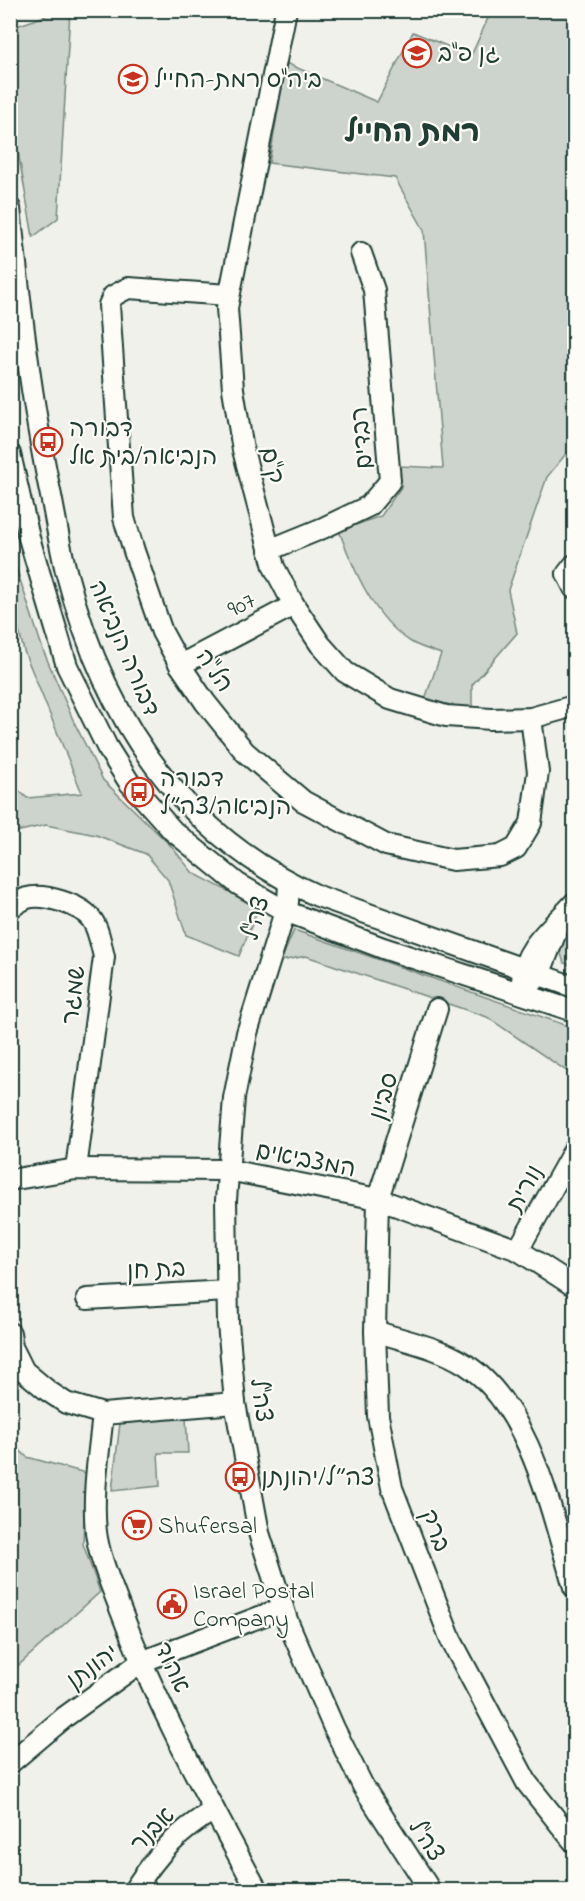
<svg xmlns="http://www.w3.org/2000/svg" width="585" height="1901" font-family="'Indie Flower','Playpen Sans Hebrew',sans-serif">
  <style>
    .green { fill: #cdd3cd; stroke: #768880; stroke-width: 1.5 }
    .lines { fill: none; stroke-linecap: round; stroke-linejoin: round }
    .minor-casing { stroke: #1f3d34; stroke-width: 24 }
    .minor { stroke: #fdfcf7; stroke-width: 20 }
    .labels { text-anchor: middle; stroke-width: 4.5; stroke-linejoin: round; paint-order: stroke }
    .poi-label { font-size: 24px; fill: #1f3d34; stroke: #fdfcf7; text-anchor: start }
    .street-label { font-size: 24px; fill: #1f3d34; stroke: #fdfcf7 }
    .district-label { font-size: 30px; font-weight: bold; fill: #1f3d34; stroke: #fdfcf7 }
  </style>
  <rect width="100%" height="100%" fill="#f0f1eb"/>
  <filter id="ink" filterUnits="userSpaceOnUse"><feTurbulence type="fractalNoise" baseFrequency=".0167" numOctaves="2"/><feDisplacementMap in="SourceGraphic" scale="12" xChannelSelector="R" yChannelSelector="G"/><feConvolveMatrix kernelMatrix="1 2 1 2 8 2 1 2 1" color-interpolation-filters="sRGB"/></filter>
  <g filter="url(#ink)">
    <!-- green -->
    <g class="green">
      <path d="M62,10l8,1 -12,207 -25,19 -22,-125v-84z"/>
      <path d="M494,11h80v433l-27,33 -39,113 9,43 -45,52v25l-47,-11 16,-45c-10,-4 -22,-7 -30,-12 -37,-23 -57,-72 -72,-111l42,-15 20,-29 -2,-21 44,2 -19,-238 -29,-52 -126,-15 17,-100 91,39 36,-70 58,24 18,-40z"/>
      <path d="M10,549l33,101 31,72 29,58 68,66 22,27 66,34 -20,49 -53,-21 -18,-55 -22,-26 -50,-19 -50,-10 -35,8v-50l16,15 55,-5 -58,-142 -13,-51z"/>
      <path d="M574,922v44l-10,-3 -7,-21z"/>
      <path d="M294,930l280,98v48l-87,-59 -181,-61 -25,5z"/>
      <path d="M186,1417l2,36h-30l2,33 -48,5 8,-68z"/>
      <path d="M11,1442l16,15 59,16 -3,71 17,48 -89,80z"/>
    </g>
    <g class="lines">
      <!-- minor casing -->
      <g class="minor-casing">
        <g id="minor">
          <path d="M286,10l-59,298 6,81 10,61 31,117 20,38 26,39 25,28 45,27 56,17 45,3 40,-1 43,-12"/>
          <path d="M10,208c10,96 21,193 41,288 5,25 9,51 15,75 37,144 113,263 252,325l256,91"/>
          <path d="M229,295l-101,-7 -15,8 -4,9 15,213 10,33 28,81 18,33 25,37 40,50 58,49 83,44 67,15 47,-4 16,-8 15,-25 7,-51 -7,-54"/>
          <path d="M10,454l19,84 38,128 40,81 22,35 44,49 65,53 47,27 98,37 191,63"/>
          <path d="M269,550l54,-22 46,-22 21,-25 -16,-191 -13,-37"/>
          <path d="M574,565l-7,9 7,14"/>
          <path d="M180,665l114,-60"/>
          <path d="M289,883l-1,19 -41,131 -13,65 -8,102 2,123 7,80 24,130 28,87 47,108 29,58 67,104"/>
          <path d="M10,908c5,-3 11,-8 17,-10 17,-5 55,7 65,22 7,10 9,25 12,37l-28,212"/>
          <path d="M522,981c1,-34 32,-55 52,-78"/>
          <path d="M531,984l8,-9 19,-48"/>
          <path d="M437,1009l-59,190 -3,132 3,85 14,72 59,152 76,143 47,59"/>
          <path d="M10,1180l66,-11 152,1 150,29 140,51 56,36"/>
          <path d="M518,1250l56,-100"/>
          <path d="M87,1299l140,-8"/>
          <path d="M375,1331c29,10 64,16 90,33 66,42 87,152 109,223"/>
          <path d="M10,1333l2,14 12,24 24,20 18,12 37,11 132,-11"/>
          <path d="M103,1414c-4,39 -11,79 -7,118 3,25 16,55 25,79 37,97 87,188 136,279"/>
          <path d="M10,1763l56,-47 75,-54 142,-54"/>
          <path d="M134,1890c23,-35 43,-58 80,-80"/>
        </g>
      </g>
      <!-- minor -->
      <use href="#minor" class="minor"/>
    </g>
  </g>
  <!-- icons -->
  <defs>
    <g id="school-ring" transform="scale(1.5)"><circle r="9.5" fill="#fdfcf7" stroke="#c8321e" stroke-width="1.5"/><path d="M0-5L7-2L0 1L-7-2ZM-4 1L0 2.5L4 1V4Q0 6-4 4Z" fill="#c8321e"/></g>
    <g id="bus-ring" transform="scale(1.5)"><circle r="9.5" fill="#fdfcf7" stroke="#c8321e" stroke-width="1.5"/><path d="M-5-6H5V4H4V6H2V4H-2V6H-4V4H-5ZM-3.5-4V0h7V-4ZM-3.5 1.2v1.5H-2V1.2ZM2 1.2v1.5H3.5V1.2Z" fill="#c8321e"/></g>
    <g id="supermarket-ring" transform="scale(1.5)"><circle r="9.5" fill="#fdfcf7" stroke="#c8321e" stroke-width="1.5"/><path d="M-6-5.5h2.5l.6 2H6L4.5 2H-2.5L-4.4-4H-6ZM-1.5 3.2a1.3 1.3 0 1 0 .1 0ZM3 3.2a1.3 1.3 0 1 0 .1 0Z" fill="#c8321e"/></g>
    <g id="civic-ring" transform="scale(1.5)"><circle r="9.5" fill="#fdfcf7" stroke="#c8321e" stroke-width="1.5"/><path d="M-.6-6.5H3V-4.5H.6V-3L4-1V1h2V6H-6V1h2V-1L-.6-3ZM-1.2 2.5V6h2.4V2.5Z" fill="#c8321e"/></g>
  </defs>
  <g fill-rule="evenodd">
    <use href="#school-ring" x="417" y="53"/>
    <use href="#school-ring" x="133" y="79"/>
    <use href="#bus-ring" x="48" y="442"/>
    <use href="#bus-ring" x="139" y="792"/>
    <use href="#bus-ring" x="240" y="1477"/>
    <use href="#supermarket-ring" x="137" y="1525"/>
    <use href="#civic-ring" x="172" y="1604"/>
  </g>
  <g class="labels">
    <!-- poi labels -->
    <g class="poi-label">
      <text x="438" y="61">גן פ"ב</text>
      <text x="154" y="87">ביה"ס רמת-החייל</text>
      <text x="69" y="436">דבורה<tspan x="69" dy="28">הנביאה/בית אל</tspan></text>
      <text x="160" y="786">דבורה<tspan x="160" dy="28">הנביאה/צה״ל</tspan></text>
      <text x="261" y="1485">צה״ל/יהונתן</text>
      <text x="158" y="1533">Shufersal</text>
      <text x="193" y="1598">Israel Postal<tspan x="193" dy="28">Company</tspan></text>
    </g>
    <!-- street labels -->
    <g class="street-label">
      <text transform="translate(361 438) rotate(-95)" y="8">רבדים</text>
      <text transform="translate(273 465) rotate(77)" y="8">ק"ם</text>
      <text transform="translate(241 604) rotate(-27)" y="8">907</text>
      <text transform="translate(125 648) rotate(67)" y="8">דבורה הנביאה</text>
      <text transform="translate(215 670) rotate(56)" y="8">הל"ה</text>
      <text transform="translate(255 918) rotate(-74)" y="8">צה"ל</text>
      <text transform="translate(73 995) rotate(-83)" y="8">שמגר</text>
      <text transform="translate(383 1096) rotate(-73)" y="8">סביון</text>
      <text transform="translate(306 1159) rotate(11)" y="8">המצביאים</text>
      <text transform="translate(524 1188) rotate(-61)" y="8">נורית</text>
      <text transform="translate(156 1269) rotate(-3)" y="8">בת חן</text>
      <text transform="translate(262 1400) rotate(82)" y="8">צה"ל</text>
      <text transform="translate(436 1530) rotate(69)" y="8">ברק</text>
      <text transform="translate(92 1666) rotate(-36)" y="8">יהונתן</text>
      <text transform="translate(173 1667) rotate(65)" y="8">אהוד</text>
      <text transform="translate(152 1829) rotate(-46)" y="8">אבנר</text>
      <text transform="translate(427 1840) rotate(57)" y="8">צה"ל</text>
    </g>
    <!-- district labels -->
    <g class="district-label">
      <text x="412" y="141">רמת החייל</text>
    </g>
  </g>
  <!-- margin -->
  <rect width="585" height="1901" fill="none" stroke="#fdfcf7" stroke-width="36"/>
  <rect x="18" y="18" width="549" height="1865" fill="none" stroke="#1f3d34" stroke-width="2" filter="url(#ink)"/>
</svg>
